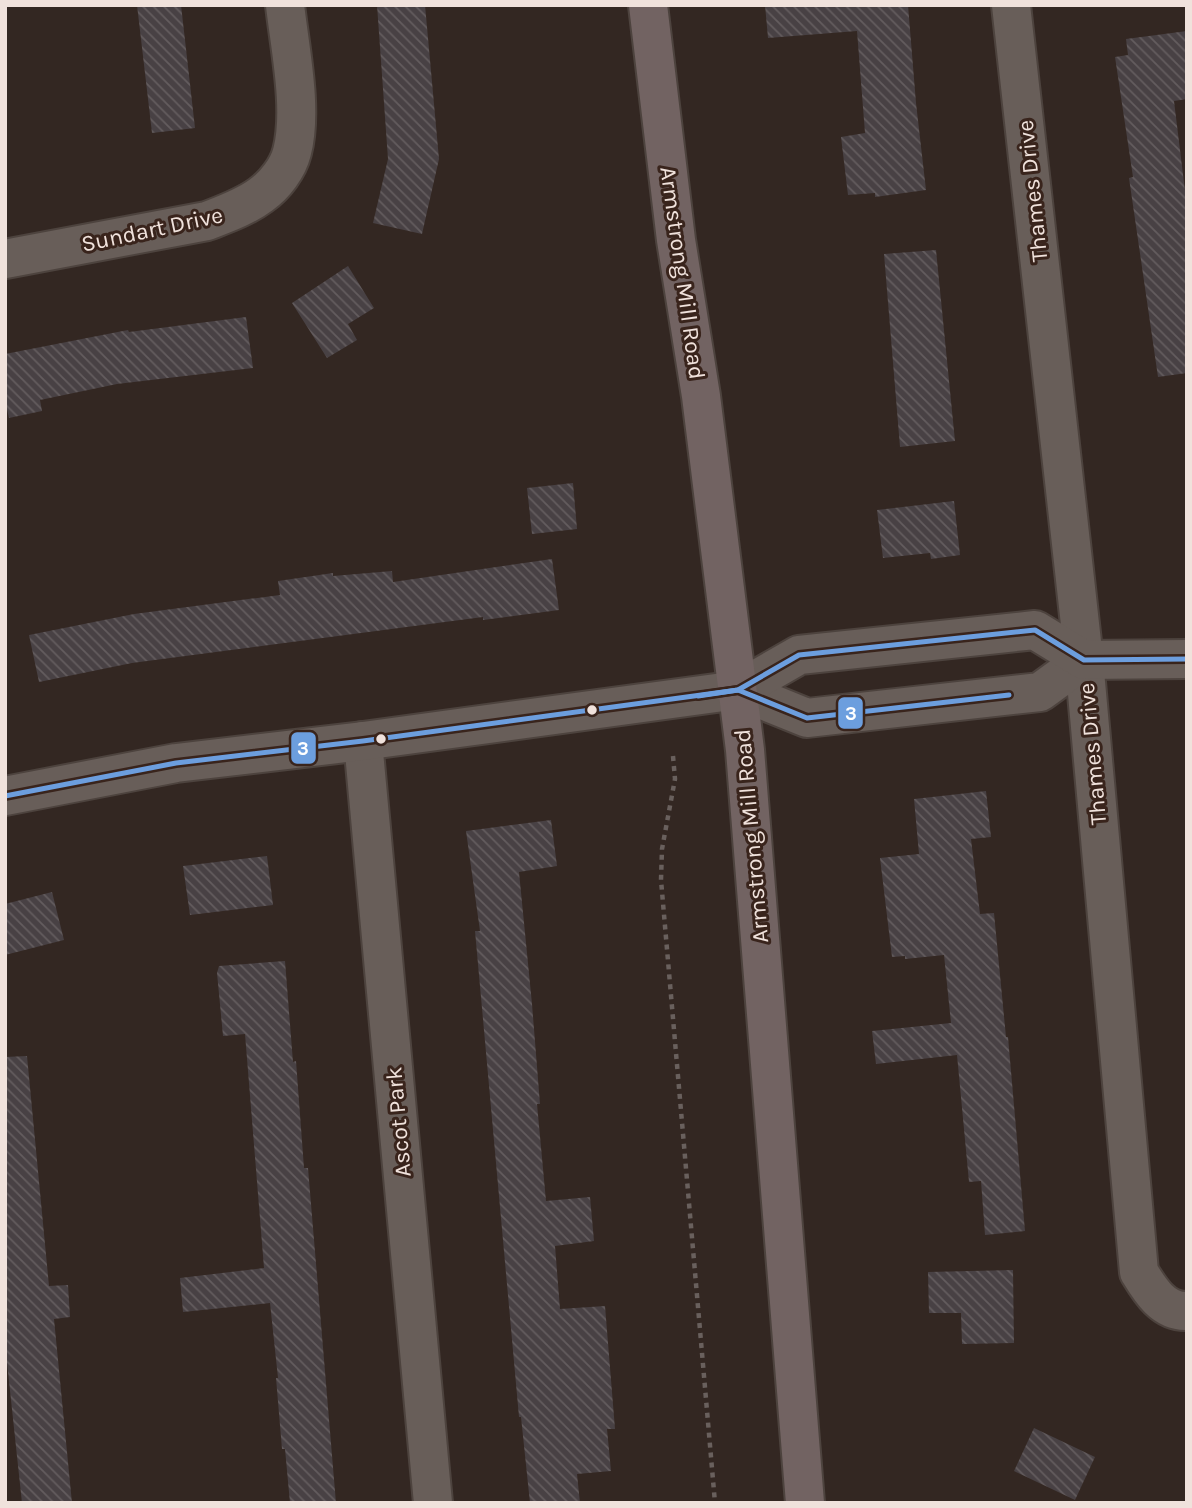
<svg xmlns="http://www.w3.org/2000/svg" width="1192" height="1508" font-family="Karla,sans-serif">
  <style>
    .building { fill: url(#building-back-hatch) }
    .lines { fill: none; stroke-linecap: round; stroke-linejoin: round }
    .minor-casing { stroke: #4d433e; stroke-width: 42 }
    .major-casing { stroke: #4d433e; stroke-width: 42 }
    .path { stroke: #69605d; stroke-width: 4.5; stroke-dasharray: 5 5; stroke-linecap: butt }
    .minor { stroke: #685e59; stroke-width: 38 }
    .major { stroke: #726362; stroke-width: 38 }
    .bus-1-casing { stroke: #39241c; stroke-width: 10 }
    .bus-1 { stroke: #6c9ede; stroke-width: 5 }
    .bus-dot { fill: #f0e2dc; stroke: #39241c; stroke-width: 2.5 }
    .labels { text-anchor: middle; stroke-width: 6; stroke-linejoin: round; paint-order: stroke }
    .street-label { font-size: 23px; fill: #f0e2dc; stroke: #39241c }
    .line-badge { stroke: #39241c; stroke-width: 2.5 }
    .badge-label { font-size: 19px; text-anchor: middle; font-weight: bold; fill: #fff }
  </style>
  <defs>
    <pattern id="building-back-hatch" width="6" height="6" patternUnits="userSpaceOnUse" patternTransform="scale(1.75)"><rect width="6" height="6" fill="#484144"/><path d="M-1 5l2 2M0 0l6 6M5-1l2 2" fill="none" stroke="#635c5e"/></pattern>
  </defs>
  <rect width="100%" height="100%" fill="#332722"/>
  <!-- building -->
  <g class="building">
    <path d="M137,5h44l14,123 -43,5z"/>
    <path d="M377,5h48l14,154 -17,75 -49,-11 15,-64z"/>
    <path d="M765,5h143l8,98 10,87 -51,7v-4l-27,2 -7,-58 24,-4 -8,-102 -89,7z"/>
    <path d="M1187,31v68l-13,2 13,106v166l-29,4 -29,-199 4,-1 -18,-120 13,-2 -2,-16z"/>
    <path d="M936,250l19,191 -55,6 -16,-193z"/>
    <path d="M348,266l26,42 -26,16 9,16 -30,18 -35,-55z"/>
    <path d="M246,317l7,51 -136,16 -77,16 2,11 -33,7 -4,-17v-47l123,-24 1,2z"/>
    <path d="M573,483l4,46 -45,5 -5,-46z"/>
    <path d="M954,501l6,54 -29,4 -1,-6 -47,5 -6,-48z"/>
    <path d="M552,559l7,51 -76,10v-3l-351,46 -93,19 -10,-47 105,-21 146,-19 -2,-14 55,-8v3l59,-5 1,11z"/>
    <path d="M986,791l5,46 -20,2 9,75 14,-1 12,124h2l17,194 -40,4 -4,-54 -12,1 -12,-127 -81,9 -4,-33 79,-8 -7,-68 -39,4v-3l-13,1 -12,-99 39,-4 -5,-55z"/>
    <path d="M551,820l6,46 -38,6 13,132 8,100h-3l9,97 44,-4 4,44 -39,5 5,63 45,-3 10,123h-8l4,42 -34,3 3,29h-50l-9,-86h-2l-44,-486h5l-14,-100z"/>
    <path d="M267,856l6,49 -83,10 -7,-49z"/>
    <path d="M52,892l12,48 -59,15v-51z"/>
    <path d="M285,961l8,101 3,-1 8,107h4l28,335h-46l-5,-54h-3l-6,-71h2l-8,-75 -87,9 -3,-34 84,-10 -19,-234 -22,2 -6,-63 2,-7z"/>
    <path d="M27,1056l22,230 19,-1 2,32 -16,2 18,184h-50l-17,-159v-287z"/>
    <path d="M1013,1270l1,73 -52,1 -1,-31h-32l-1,-41z"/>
    <path d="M1034,1428l61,29 -20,43 -61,-29z"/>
  </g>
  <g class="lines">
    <!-- minor casing -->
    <g class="minor-casing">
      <g id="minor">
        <path d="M1011,5l73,655 55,612c11,18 24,40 48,39"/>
        <path d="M5,259l202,-38c18,-7 38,-14 54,-26 14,-10 27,-27 31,-43 11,-42 -2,-103 -7,-147"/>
        <path d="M738,690l69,28 233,-26 44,-32"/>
        <path d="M363,741l70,762"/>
        <path d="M5,796l171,-33 187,-22 375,-51 61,-35 236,-25 49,30 103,-1"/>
      </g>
    </g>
    <!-- major casing -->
    <g class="major-casing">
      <path id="major" d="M648,5l28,235 25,156 44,354 60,753"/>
    </g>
    <!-- path -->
    <path class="path" d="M673,756l2,23 -13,70 -1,31 54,623"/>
    <!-- minor -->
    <use href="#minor" class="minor"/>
    <!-- major -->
    <use href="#major" class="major"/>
    <!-- bus-1 casing -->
    <g class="bus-1-casing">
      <g id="bus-1">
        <path d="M698,696l40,-6 69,28 202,-23"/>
        <path d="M5,796l171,-33 187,-22 375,-51 61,-35 236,-25 49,30 103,-1"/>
      </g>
    </g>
    <!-- bus-1 -->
    <use href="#bus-1" class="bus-1"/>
  </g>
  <!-- markers -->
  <g class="bus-dot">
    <circle cx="592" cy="710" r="6"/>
    <circle cx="381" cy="739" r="6"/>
  </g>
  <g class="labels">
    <!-- street labels -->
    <g class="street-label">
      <text transform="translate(1032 191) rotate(-96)" y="8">Thames Drive</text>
      <text transform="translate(152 229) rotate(-12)" y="8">Sundart Drive</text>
      <text transform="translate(683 273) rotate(82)" y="8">Armstrong Mill Road</text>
      <text transform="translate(1092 754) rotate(-95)" y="8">Thames Drive</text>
      <text transform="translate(751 836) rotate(-95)" y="8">Armstrong Mill Road</text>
      <text transform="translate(398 1122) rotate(-95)" y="8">Ascot Park</text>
    </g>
  </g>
  <g class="line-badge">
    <rect x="837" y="696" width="27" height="34" rx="7" fill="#6c9ede"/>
    <rect x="290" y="731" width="27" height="34" rx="7" fill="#6c9ede"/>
  </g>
  <g class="badge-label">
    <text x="851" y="720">3</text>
    <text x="303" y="755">3</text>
  </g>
  <!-- border -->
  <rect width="1192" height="1508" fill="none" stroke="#f0e2dc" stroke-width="14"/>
</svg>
